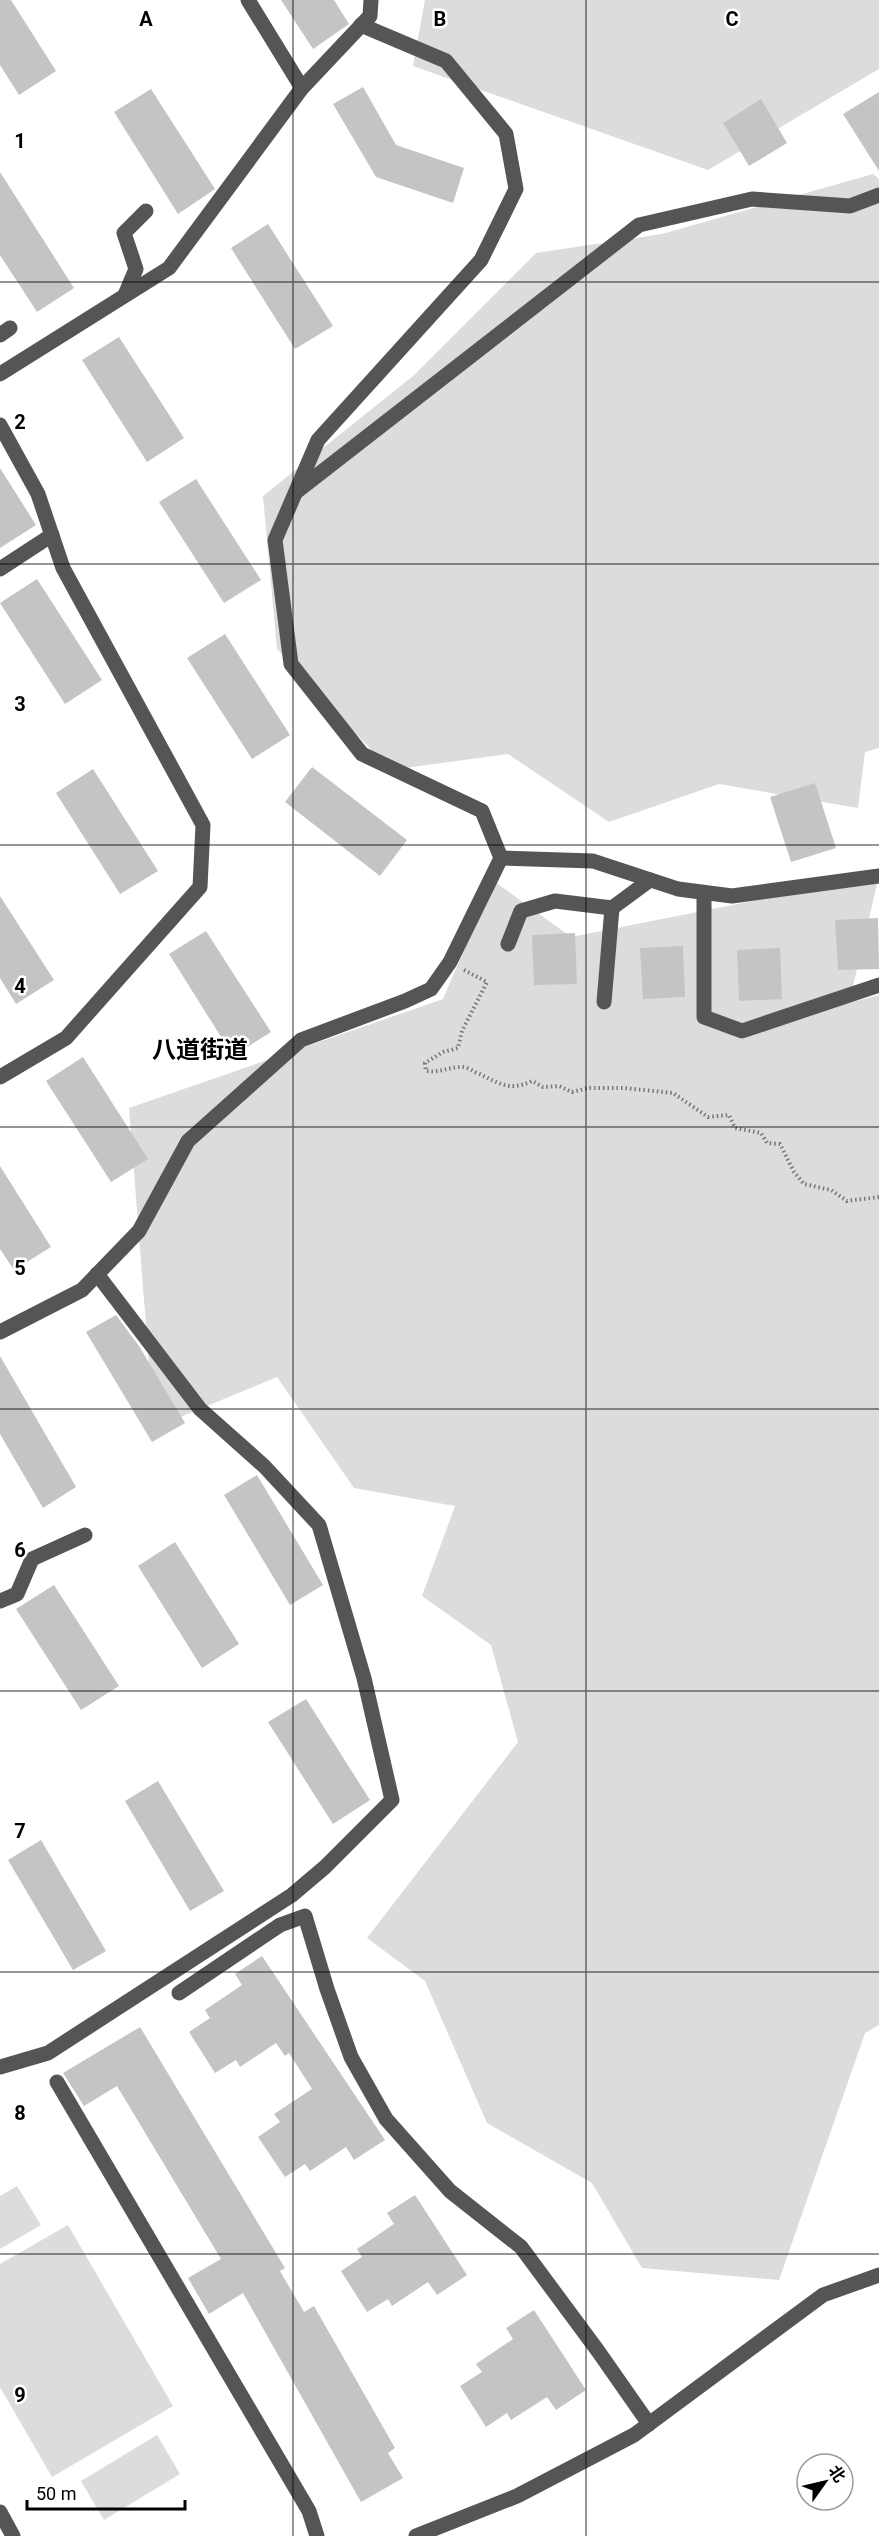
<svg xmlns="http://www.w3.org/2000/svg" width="879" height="2536" font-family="Roboto,'Noto Sans SC',sans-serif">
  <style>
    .green { fill: #dcdcdc }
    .building { fill: #c4c4c4 }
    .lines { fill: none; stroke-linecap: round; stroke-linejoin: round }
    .path { stroke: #777; stroke-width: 4; stroke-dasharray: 1.5 3; stroke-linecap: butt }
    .minor { stroke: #555; stroke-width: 15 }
    .grid { fill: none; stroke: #000; stroke-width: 1.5; stroke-opacity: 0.55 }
    .labels { text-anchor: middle; stroke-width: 5; stroke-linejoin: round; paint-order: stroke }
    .district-label { font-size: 24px; font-weight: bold; fill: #000; stroke: #fff }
    .grid-label { font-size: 20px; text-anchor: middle; font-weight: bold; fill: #000; stroke: #fff; stroke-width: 5; stroke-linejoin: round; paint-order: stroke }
  </style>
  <rect width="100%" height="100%" fill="#fff"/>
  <!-- green -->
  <g class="green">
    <path d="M425,0h454v69l-171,101 -295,-104z"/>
    <path d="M873,174l6,5v569l-14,4 -7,56 -139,-24 -110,38 -101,-68 -118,16 -113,-121 -14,-153 150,-120 123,-123 126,-19z"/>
    <path d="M879,876l-30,127 30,-8v1030l-14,8 -86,247 -137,-12 -50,-85 -105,-60 -62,-142 -58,-43 151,-196 -27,-97 -69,-49 33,-90 -101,-18 -77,-111 -123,51 -25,-320 314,-109 51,-118 77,56z"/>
    <path d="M17,2186l24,39 -41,24v-53z"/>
    <path d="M68,2225l105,181 -121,71 -52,-90v-123z"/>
    <path d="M157,2435l23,39 -76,46 -23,-39z"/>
  </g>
  <!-- building -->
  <g class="building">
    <path d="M0,0h11l45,71 -37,24 -19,-30z"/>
    <path d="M281,0h53l15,24 -36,25z"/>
    <path d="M363,87l33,58 68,23 -11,35 -77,-26 -43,-73z"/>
    <path d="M151,89l64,100 -37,25 -64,-102z"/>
    <path d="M879,92v79l-36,-57z"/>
    <path d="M761,99l26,44 -38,23 -26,-43z"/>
    <path d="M0,172l74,116 -37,24 -37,-57z"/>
    <path d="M268,224l65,102 -38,23 -64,-101z"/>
    <path d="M119,337l65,101 -37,24 -65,-102z"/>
    <path d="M0,468l36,57 -36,23z"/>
    <path d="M196,479l65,101 -37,23 -65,-101z"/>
    <path d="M37,579l65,101 -37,24 -65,-101z"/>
    <path d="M225,634l65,101 -38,24 -65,-101z"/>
    <path d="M312,767l95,73 -27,36 -95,-74z"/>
    <path d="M93,769l65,102 -38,23 -64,-101z"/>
    <path d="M815,783l21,65 -45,14 -21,-65z"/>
    <path d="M0,896l54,84 -38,24 -16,-26z"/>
    <path d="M878,918l1,51 -41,1 -3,-50z"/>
    <path d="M206,931l65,101 -38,24 -64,-102z"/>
    <path d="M575,933l2,51 -43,1 -2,-50z"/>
    <path d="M683,946l2,51 -42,2 -3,-51z"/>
    <path d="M780,948l2,51 -43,2 -2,-51z"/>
    <path d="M83,1057l65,102 -37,23 -65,-101z"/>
    <path d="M0,1166l51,81 -37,23 -14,-21z"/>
    <path d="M116,1315l23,31 46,77 -33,19 -66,-110z"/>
    <path d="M0,1356l76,131 -33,21 -43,-74z"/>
    <path d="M257,1475l66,110 -33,20 -66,-110z"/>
    <path d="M175,1542l64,102 -37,24 -64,-102z"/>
    <path d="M54,1585l65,101 -38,24 -65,-101z"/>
    <path d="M306,1699l64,101 -37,24 -65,-102z"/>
    <path d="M158,1781l66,110 -34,20 -65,-110z"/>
    <path d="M41,1840l65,111 -33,19 -65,-110z"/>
    <path d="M262,1956l123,184 -31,20 -8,-13 -36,24 -5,-7 -20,13 -27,-40 22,-15 -6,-8 38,-25 -23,-36 -4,3 -9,-13 -36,24 -4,-7 -21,13 -26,-41 21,-14 -5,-8 37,-25 -7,-11z"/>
    <path d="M140,2027l145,241 -5,3 24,41 10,-6 81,142 -7,5 15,25 -42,24 -118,-209 -34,21 -21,-36 33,-19 -104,-173 -33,20 -21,-33z"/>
    <path d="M415,2195l52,80 -30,20 -9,-13 -36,24 -4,-7 -21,13 -26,-41 21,-14 -5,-8 37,-25 -7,-11z"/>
    <path d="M534,2310l52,80 -30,20 -9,-13 -36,23 -4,-7 -21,14 -26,-41 22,-14 -6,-8 37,-25 -7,-11z"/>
  </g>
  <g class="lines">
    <!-- path -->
    <path class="path" d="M464,970l23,12 -25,49 -4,17 -15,4 -18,11 1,8c13,2 23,-4 36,-4 4,0 10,3 13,5 22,9 32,21 57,9l11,6 16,-1 13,6 16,-4h36l49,5 35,24 21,-2 6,13 26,5 6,10 13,1 14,28 10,12 27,6 16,11 32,-4"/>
    <!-- minor -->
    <g class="minor">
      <path d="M248,0l54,88"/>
      <path d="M125,295l11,-26 -12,-36 22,-22"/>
      <path d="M0,335l10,-7"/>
      <path d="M0,374l169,-106 133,-180 68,-72 1,-16"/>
      <path d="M0,425l38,69 25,74 140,257 -3,62 -134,151 -66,39"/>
      <path d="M296,492l343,-267 113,-26 98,7 29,-11"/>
      <path d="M0,569l52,-34"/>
      <path d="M501,858l92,3 85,28 54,7 147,-20"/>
      <path d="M704,893v124l38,14 137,-46"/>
      <path d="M508,944l13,-33 34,-10 57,7"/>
      <path d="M604,1002l8,-94 38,-28"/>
      <path d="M0,1332l82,-42 57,-59 49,-90 113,-101 104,-39 26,-12 19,-27 51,-104 -19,-47 -120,-57 -71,-90 -16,-124 43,-100 163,-180 35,-71 -10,-55 -60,-73 -85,-36"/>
      <path d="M0,1601l17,-7 15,-35 53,-24"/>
      <path d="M179,1993l101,-68 25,-9 22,73 24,68 35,62 64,72 71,56 77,104 51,73"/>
      <path d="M0,2067l48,-14 244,-158 33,-28 67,-67 -28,-122 -45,-153 -55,-59 -64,-57 -103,-135"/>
      <path d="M57,2082l252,429 8,25"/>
      <path d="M0,2512l13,24"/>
      <path d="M416,2536l101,-40 117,-61 189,-140 56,-20"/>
    </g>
  </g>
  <!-- grid -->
  <path class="grid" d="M293,0v2536M586,0v2536M0,282h879M0,564h879M0,845h879M0,1127h879M0,1409h879M0,1691h879M0,1972h879M0,2254h879"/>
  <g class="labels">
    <!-- district labels -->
    <g class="district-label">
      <text x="200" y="1058">八道街道</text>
    </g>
  </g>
  <g class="grid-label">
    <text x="146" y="26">A</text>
    <text x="440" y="26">B</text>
    <text x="732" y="26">C</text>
    <text x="20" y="148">1</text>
    <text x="20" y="429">2</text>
    <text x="20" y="711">3</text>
    <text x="20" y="993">4</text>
    <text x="20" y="1275">5</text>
    <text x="20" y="1557">6</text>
    <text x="20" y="1838">7</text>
    <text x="20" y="2120">8</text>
    <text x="20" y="2402">9</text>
  </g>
  <!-- north arrow -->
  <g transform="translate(825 2482) rotate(56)"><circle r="28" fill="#ffffff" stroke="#999999" stroke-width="1.5"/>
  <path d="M0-4.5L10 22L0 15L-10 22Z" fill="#000000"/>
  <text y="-9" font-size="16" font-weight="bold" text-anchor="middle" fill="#000000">北</text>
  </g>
  <!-- scale -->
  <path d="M27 2500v9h158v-9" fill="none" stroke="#000000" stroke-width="3"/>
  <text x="36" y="2500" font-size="18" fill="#000000" stroke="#ffffff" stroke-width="4.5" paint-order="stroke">50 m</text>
</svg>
